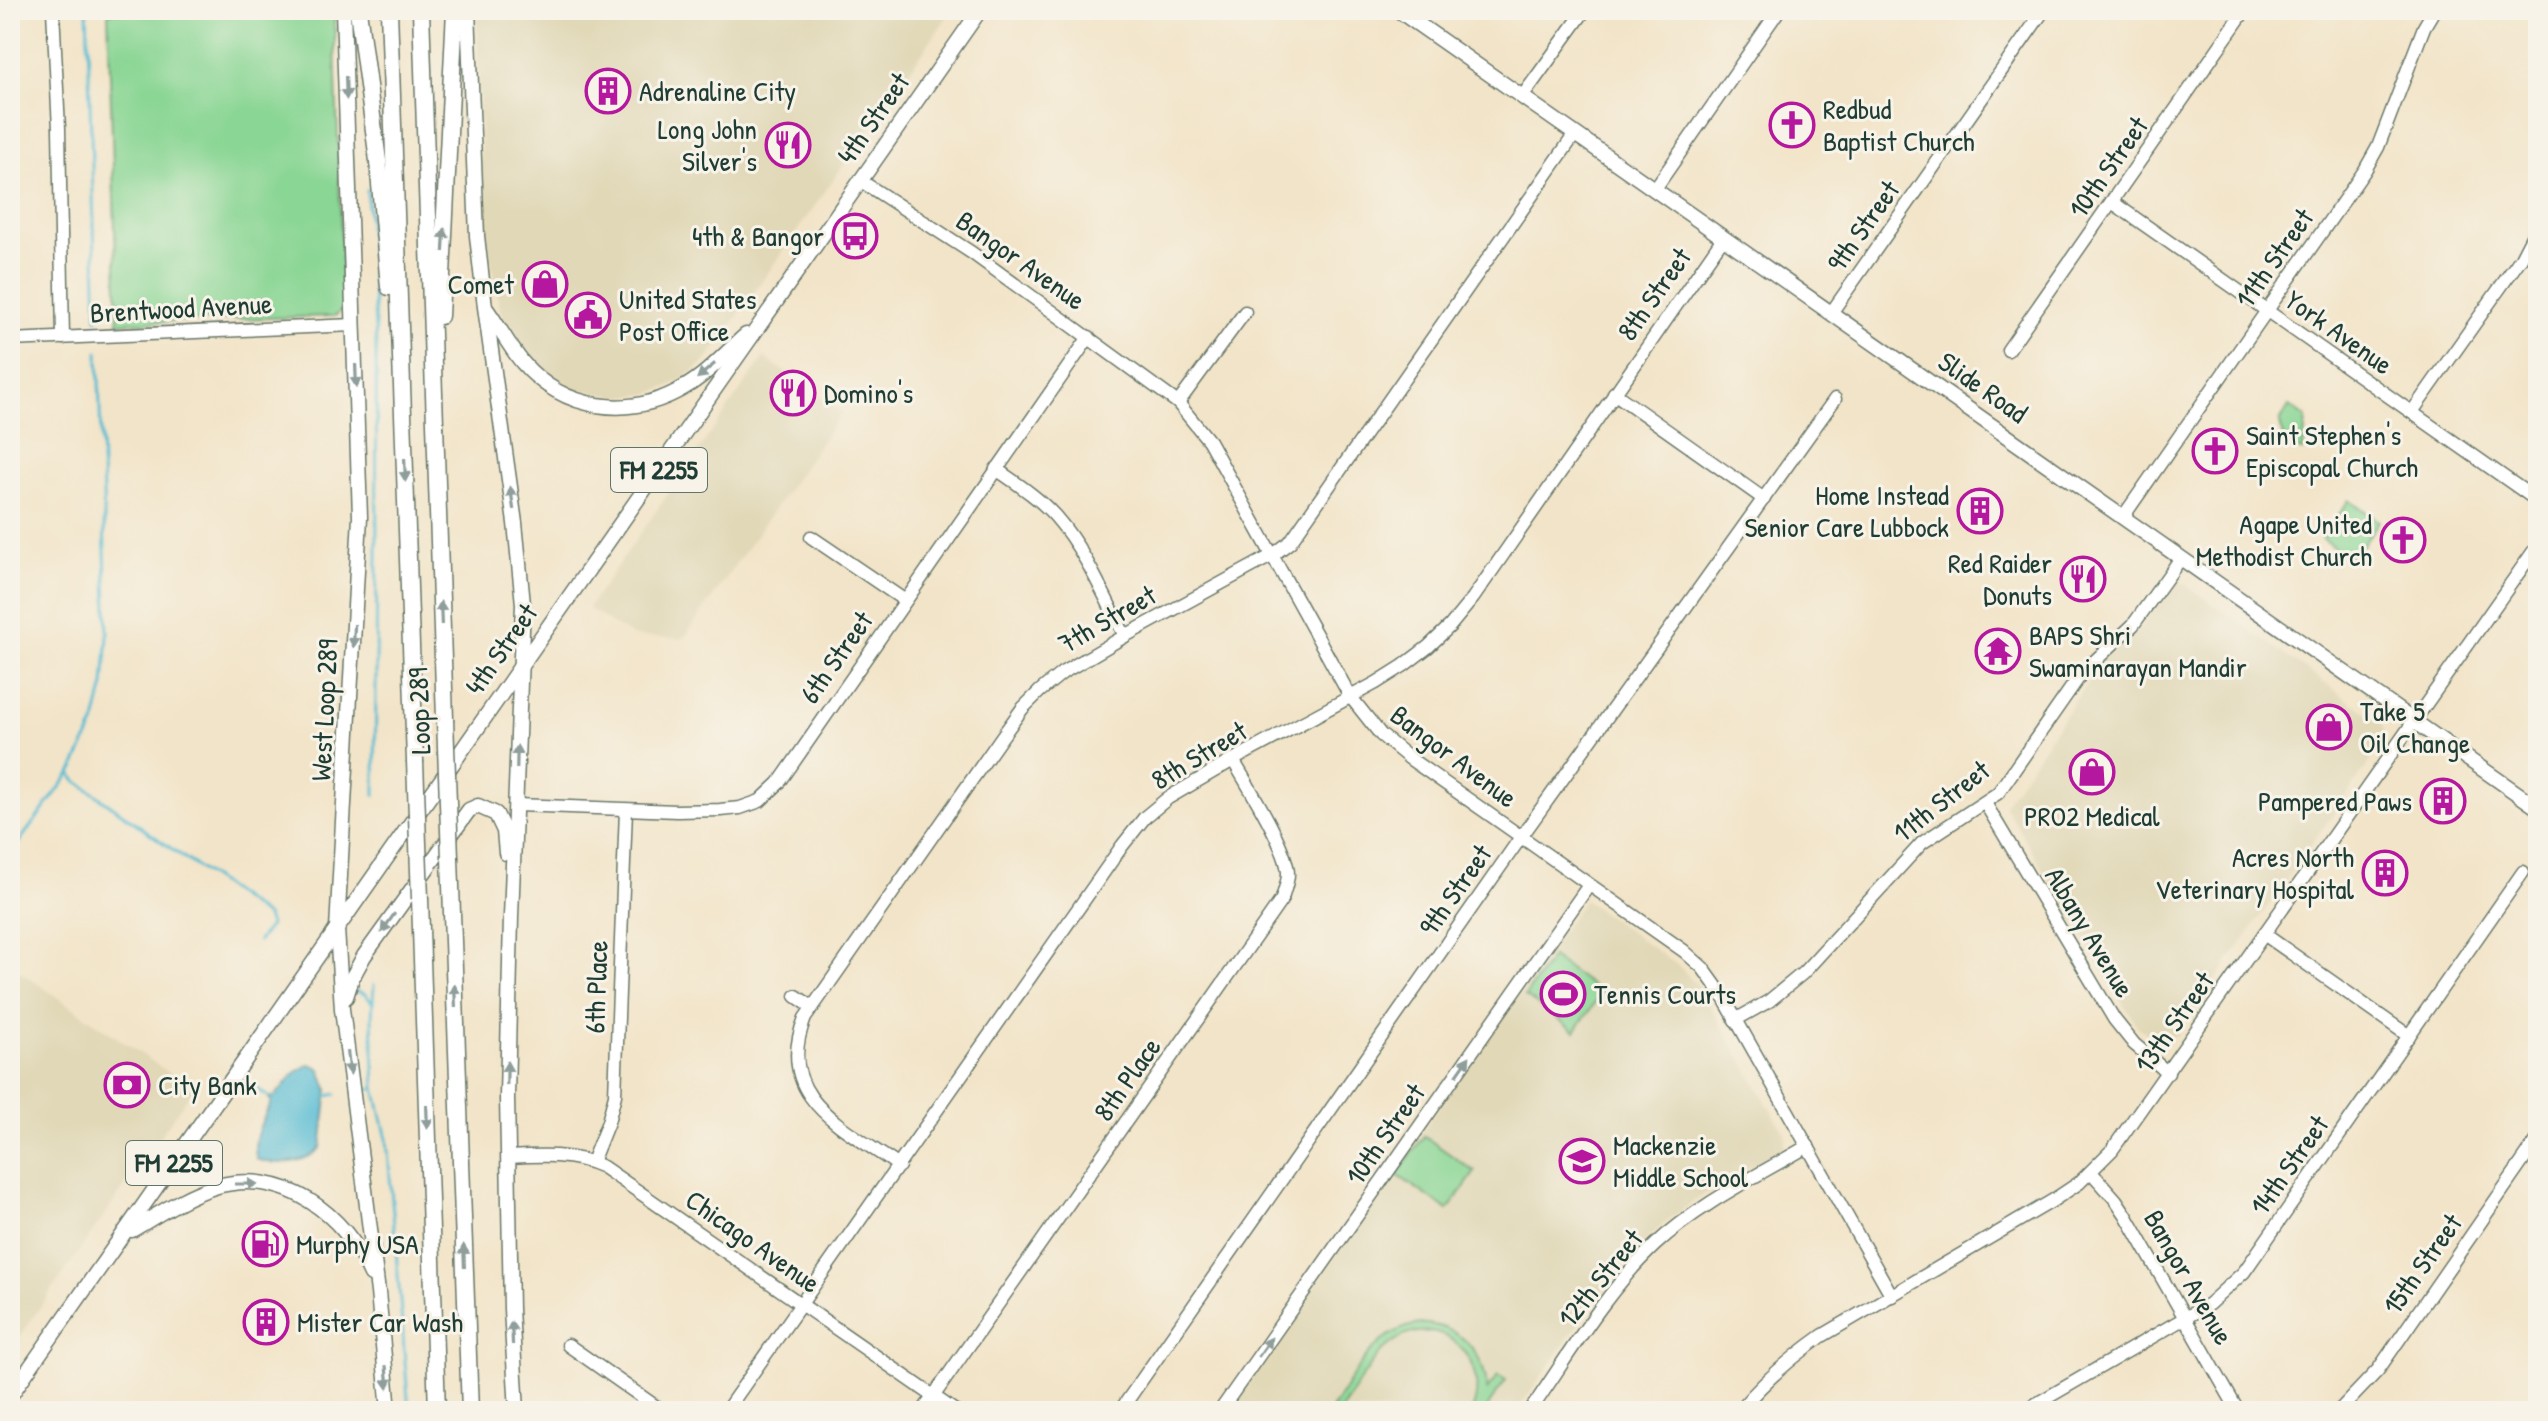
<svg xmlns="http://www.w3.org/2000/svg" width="2548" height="1421" font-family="'Patrick Hand',sans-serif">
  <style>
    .built { fill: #e1d8b7 }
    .green { fill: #8ad694; stroke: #548a64; stroke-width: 2 }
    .water { fill: #55bbd3; stroke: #3a7c84; stroke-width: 2 }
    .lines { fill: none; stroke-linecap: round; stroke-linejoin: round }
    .stream { stroke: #55bbd3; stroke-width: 3 }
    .minor-casing { stroke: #697768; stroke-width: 15 }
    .major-casing { stroke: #697768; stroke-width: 17 }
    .highway-casing { stroke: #697768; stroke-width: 19 }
    .minor { stroke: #fff; stroke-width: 12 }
    .major { stroke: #fff; stroke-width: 14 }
    .highway { stroke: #fff; stroke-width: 16 }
    .highway-bridge-casing { stroke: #697768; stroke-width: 19; stroke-linecap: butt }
    .highway-bridge { stroke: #fff; stroke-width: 16 }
    .oneway { fill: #8f9e9a }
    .labels { text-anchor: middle; stroke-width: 6; stroke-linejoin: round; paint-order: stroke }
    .shield { fill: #f7f3e8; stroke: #60746a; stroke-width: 2 }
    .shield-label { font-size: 26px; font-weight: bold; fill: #1f3d34 }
    .poi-label { font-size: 28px; fill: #1f3d34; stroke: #f7f3e8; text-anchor: start }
    .street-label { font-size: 28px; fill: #1f3d34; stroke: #f7f3e8 }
  </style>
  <rect width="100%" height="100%" fill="#f7f3e8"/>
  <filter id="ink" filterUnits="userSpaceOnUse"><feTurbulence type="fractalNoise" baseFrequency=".0125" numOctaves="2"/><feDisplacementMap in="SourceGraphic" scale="16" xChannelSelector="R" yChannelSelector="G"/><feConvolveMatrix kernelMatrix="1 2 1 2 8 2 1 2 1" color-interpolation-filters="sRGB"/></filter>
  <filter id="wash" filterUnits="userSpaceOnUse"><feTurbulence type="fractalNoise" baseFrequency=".006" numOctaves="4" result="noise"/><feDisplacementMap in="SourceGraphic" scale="32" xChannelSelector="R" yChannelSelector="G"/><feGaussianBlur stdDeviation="1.8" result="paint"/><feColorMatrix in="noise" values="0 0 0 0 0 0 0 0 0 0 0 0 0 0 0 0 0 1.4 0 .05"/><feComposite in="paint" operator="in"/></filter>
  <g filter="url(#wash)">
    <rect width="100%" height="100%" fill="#f2e4c8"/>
    <!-- built -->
    <g class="built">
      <path d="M476,10h476l-246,351 -21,17 -18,9 -19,7 -28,3 -43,-7 -33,-18 -21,-21 -23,-42 -13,-70 -5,-48z"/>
      <path d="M764,357l78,55 -155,222 -6,5 -49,-3 -44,-28z"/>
      <path d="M2175,577l206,146 5,16 -210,297 -27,-1 -12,-9 -133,-221 99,-146 37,-31z"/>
      <path d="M1584,900l93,65 21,20 87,149v12l-4,4 -78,45 -36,26 -28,26 -30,34 -92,130h-291z"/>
      <path d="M10,965l183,124 -183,261z"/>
    </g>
    <!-- green -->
    <g class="green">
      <path d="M203,10h131l9,295 -3,7 -5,4 -217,7 -10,-310z"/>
      <path d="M2289,406l17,12 -3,33 -18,-3 -5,-26z"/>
      <path d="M2349,500l30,21 -27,39 -30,-21z"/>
      <path d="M1552,957l50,36 -27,38 -50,-35z"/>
      <path d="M1424,1136l51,36 -27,38 -51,-35z"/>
      <path d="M1428,1324c36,5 57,31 59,66l11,-15 8,5 -22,31h-12c19,-47 -26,-99 -74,-72 -25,14 -41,49 -58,72h-10c25,-36 47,-88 98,-87z"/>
    </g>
    <!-- water -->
    <path class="water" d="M310,1064l9,4 9,22 -7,57c-13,17 -45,19 -64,12 -7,-18 6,-39 14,-56l-3,-6h6l21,-24z"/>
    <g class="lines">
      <!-- stream -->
      <g class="stream">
        <path d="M87,10l10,309"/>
        <path d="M367,190l9,153 1,211 -2,241"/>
        <path d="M72,774l2,5 193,138 3,8 -12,16"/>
        <path d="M10,854l63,-84 22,-48 9,-37 4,-50 -10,-283"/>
        <path d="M374,985l-2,33 3,70"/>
        <path d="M356,991l9,3 7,8"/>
        <path d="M256,1088l12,9"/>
        <path d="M367,1090l8,-2 12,51 22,272"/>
        <path d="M328,1096l8,-2"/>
      </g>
    </g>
  </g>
  <g filter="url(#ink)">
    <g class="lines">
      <!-- minor casing -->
      <g class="minor-casing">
        <g id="minor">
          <path d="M53,10l6,119 4,209"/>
          <path d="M1522,97l63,-87"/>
          <path d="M861,181l111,72 206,150 31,38 141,255 31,39 28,23 275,193 19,17 18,25 171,303"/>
          <path d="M1654,190l125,-180"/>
          <path d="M2112,202l426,299"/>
          <path d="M1831,313l213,-303"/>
          <path d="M10,340l344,-15"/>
          <path d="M2008,350l237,-340"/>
          <path d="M1614,393l150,106"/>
          <path d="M1178,403l67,-91"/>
          <path d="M2412,412l109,-154 17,-33"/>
          <path d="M996,469c20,14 42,28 59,47 30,34 49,80 70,120"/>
          <path d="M2123,517l242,-347 13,-23 46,-120 10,-17"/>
          <path d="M811,537l93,63"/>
          <path d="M1985,803l129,216 20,25 34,29"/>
          <path d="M516,805l161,6 43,-1 20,-2 20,-7 19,-18 310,-446"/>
          <path d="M2264,934l145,102"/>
          <path d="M796,996l16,11"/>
          <path d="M1735,1020l34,-19 34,-28 119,-130 76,-50 83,-119 52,-49 48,-67"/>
          <path d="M508,1157c32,-2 65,-4 95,10l352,244"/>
          <path d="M592,1162l16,-40 7,-27 11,-285"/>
          <path d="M899,1166c-55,-39 -126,-68 -94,-148l196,-280 21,-29 18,-18 22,-18 63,-37 148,-81 17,-13 285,-408"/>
          <path d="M2091,1172l25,28 10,15 112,196"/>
          <path d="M568,1345l94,66"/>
          <path d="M726,1411l396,-565 23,-29 23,-19 65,-38 143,-77 27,-17 25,-19 22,-21 23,-28 250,-360"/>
          <path d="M923,1411l359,-512c2,-8 6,-17 6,-25 0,-25 -41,-90 -55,-114"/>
          <path d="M1120,1411l401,-574 314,-438"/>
          <path d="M1220,1411l369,-526"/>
          <path d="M1530,1411c39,-56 75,-119 125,-166 44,-41 102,-69 153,-99"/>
          <path d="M1739,1411c25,-30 52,-53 83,-75l230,-135 27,-18 33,-33 426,-605"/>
          <path d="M2024,1411l185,-107 35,-32 279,-400"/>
          <path d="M2339,1411l39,-41 160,-231"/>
        </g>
      </g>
      <!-- major casing -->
      <g class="major-casing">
        <g id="major">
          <path d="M343,10l17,507 -23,412 5,80 36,283 11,119"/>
          <path d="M468,10l9,226 8,71 30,216 8,81 -12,313 -4,180 4,212 6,102"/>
          <path d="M1398,10l1140,798"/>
          <path d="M487,310c12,17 22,36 35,52 42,49 108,58 163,25 23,-13 41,-35 61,-52"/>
          <path d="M346,997l6,-19 12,-22 105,-146 9,-4 18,8 8,17 2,22"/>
          <path d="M132,1230c26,-15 52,-34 82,-43 69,-20 131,26 157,88"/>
          <path d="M10,1396l970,-1386"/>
        </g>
      </g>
      <!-- highway casing -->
      <g class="highway-casing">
        <g id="highway">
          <path d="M358,10l20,151 11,126"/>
          <path d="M389,10l26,751"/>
          <path d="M421,10l24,709"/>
          <path d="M440,316l15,-306"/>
          <path d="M450,858l20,553"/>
          <path d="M420,899l17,512"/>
        </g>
      </g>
      <!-- minor -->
      <use href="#minor" class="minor"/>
      <!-- major -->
      <use href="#major" class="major"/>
      <!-- highway -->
      <use href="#highway" class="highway"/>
      <!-- highway-bridge casing -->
      <g class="highway-bridge-casing">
        <g id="highway-bridge">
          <path d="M445,719l5,139"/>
          <path d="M415,761l5,138"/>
        </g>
      </g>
      <!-- highway-bridge -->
      <use href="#highway-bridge" class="highway-bridge"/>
    </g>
    <!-- one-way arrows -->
    <defs><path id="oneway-solid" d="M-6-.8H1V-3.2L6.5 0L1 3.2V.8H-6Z" transform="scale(2)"/></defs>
    <g class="oneway">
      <use href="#oneway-solid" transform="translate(346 88) rotate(88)"/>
      <use href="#oneway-solid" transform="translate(444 240) rotate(-87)"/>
      <use href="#oneway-solid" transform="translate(706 371) rotate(140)"/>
      <use href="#oneway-solid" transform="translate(356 376) rotate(88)"/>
      <use href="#oneway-solid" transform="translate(405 470) rotate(88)"/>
      <use href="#oneway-solid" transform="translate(512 498) rotate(-98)"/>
      <use href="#oneway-solid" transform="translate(441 613) rotate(-92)"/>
      <use href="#oneway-solid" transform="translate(354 636) rotate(93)"/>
      <use href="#oneway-solid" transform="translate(517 757) rotate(-89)"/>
      <use href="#oneway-solid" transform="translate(388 923) rotate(125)"/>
      <use href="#oneway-solid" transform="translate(455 996) rotate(-92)"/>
      <use href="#oneway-solid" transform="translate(349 1063) rotate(83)"/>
      <use href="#oneway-solid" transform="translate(1463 1066) rotate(-55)"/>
      <use href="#oneway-solid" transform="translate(507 1073) rotate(-89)"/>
      <use href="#oneway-solid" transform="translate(427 1117) rotate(88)"/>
      <use href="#oneway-solid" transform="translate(246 1184)"/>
      <use href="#oneway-solid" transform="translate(464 1256) rotate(-92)"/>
      <use href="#oneway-solid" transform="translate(512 1333) rotate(-93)"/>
      <use href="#oneway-solid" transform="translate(1265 1347) rotate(-55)"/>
      <use href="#oneway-solid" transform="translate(387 1377) rotate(85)"/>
    </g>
  </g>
  <!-- icons -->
  <defs>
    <g id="building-ring" transform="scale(2.3)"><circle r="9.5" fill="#f7f3e8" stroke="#b5179e" stroke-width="1.5"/><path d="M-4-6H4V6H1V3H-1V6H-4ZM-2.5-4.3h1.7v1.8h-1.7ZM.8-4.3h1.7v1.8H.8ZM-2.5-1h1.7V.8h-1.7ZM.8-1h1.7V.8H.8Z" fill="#b5179e"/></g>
    <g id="church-ring" transform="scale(2.3)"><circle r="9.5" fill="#f7f3e8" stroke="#b5179e" stroke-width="1.5"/><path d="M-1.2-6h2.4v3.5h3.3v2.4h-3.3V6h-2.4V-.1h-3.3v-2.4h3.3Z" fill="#b5179e"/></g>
    <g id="restaurant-ring" transform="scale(2.3)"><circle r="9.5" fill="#f7f3e8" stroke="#b5179e" stroke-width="1.5"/><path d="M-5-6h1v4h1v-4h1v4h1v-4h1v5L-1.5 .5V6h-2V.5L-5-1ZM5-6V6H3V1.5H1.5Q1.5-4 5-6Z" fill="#b5179e"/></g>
    <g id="bus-ring" transform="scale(2.3)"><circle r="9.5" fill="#f7f3e8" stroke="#b5179e" stroke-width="1.5"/><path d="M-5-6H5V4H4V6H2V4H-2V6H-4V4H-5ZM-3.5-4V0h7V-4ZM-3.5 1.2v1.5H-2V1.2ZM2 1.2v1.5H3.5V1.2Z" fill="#b5179e"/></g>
    <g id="shop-ring" transform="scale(2.3)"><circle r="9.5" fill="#f7f3e8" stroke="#b5179e" stroke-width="1.5"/><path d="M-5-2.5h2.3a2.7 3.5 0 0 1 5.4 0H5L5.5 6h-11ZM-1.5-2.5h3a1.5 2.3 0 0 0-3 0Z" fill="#b5179e"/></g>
    <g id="civic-ring" transform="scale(2.3)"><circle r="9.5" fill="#f7f3e8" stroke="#b5179e" stroke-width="1.5"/><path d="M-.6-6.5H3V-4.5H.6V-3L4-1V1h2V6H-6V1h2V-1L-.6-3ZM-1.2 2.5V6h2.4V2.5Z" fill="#b5179e"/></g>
    <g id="temple-ring" transform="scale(2.3)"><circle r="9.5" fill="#f7f3e8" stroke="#b5179e" stroke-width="1.5"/><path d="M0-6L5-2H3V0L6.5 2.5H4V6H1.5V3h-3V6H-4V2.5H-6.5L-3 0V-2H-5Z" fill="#b5179e"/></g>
    <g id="stadium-ring" transform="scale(2.3)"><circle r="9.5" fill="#f7f3e8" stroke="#b5179e" stroke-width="1.5"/><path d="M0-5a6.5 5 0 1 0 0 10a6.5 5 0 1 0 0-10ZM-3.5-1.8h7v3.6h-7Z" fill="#b5179e"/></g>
    <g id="bank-ring" transform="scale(2.3)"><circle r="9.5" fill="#f7f3e8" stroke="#b5179e" stroke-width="1.5"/><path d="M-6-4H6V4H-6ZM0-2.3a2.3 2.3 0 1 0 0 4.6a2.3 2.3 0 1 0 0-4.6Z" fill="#b5179e"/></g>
    <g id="school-ring" transform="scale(2.3)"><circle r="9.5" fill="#f7f3e8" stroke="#b5179e" stroke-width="1.5"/><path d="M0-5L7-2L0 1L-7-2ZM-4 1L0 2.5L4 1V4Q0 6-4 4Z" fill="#b5179e"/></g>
    <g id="fuel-ring" transform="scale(2.3)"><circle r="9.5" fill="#f7f3e8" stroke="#b5179e" stroke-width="1.5"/><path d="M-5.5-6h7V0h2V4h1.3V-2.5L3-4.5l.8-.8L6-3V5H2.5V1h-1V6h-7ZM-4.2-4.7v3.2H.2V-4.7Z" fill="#b5179e"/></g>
  </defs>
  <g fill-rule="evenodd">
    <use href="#building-ring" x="608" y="91"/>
    <use href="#church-ring" x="1792" y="125"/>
    <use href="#restaurant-ring" x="788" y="145"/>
    <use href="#bus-ring" x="855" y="236"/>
    <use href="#shop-ring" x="545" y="284"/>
    <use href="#civic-ring" x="588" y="315"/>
    <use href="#restaurant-ring" x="793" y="393"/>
    <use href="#church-ring" x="2215" y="451"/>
    <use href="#building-ring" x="1980" y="511"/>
    <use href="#church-ring" x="2403" y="540"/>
    <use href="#restaurant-ring" x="2083" y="579"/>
    <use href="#temple-ring" x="1998" y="651"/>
    <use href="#shop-ring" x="2329" y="727"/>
    <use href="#shop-ring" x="2092" y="772"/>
    <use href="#building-ring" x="2443" y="801"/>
    <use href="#building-ring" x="2385" y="873"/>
    <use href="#stadium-ring" x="1563" y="994"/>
    <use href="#bank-ring" x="127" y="1085"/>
    <use href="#school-ring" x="1582" y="1161"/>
    <use href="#fuel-ring" x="265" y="1244"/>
    <use href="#building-ring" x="266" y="1322"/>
  </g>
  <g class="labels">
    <!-- shield labels -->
    <g class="shield">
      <rect x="611" y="448" width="96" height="44" rx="6"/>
      <rect x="126" y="1141" width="96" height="44" rx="6"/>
    </g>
    <g class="shield-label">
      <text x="659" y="479">FM 2255</text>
      <text x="174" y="1172">FM 2255</text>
    </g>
    <!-- poi labels -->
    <g class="poi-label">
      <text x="639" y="101">Adrenaline City</text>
      <text x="1823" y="119">Redbud<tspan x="1823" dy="32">Baptist Church</tspan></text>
      <text x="757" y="139" text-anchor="end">Long John<tspan x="757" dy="32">Silver's</tspan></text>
      <text x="824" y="246" text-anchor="end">4th &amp; Bangor</text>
      <text x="514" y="294" text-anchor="end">Comet</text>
      <text x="619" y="309">United States<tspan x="619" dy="32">Post Office</tspan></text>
      <text x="824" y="403">Domino's</text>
      <text x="2246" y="445">Saint Stephen's<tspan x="2246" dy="32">Episcopal Church</tspan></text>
      <text x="1949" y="505" text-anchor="end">Home Instead<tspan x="1949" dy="32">Senior Care Lubbock</tspan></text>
      <text x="2372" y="534" text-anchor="end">Agape United<tspan x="2372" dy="32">Methodist Church</tspan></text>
      <text x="2052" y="573" text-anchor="end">Red Raider<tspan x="2052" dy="32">Donuts</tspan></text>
      <text x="2029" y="645">BAPS Shri<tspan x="2029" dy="32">Swaminarayan Mandir</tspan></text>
      <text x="2360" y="721">Take 5<tspan x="2360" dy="32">Oil Change</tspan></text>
      <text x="2412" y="811" text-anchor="end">Pampered Paws</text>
      <text x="2092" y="826" text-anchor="middle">PRO2 Medical</text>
      <text x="2354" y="867" text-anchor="end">Acres North<tspan x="2354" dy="32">Veterinary Hospital</tspan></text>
      <text x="1594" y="1004">Tennis Courts</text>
      <text x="158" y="1095">City Bank</text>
      <text x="1613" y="1155">Mackenzie<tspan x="1613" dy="32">Middle School</tspan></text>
      <text x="296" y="1254">Murphy USA</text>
      <text x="297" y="1332">Mister Car Wash</text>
    </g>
    <!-- street labels -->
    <g class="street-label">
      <text transform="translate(873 118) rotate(-55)" y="10">4th Street</text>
      <text transform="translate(2108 167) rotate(-55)" y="10">10th Street</text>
      <text transform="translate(1863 226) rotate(-55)" y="10">9th Street</text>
      <text transform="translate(2274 258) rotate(-55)" y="10">11th Street</text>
      <text transform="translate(1021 260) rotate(35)" y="10">Bangor Avenue</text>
      <text transform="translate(1654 294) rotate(-55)" y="10">8th Street</text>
      <text transform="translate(181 308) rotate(-3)" y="10">Brentwood Avenue</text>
      <text transform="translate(2339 332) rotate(35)" y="10">York Avenue</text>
      <text transform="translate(1983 387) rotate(35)" y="10">Slide Road</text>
      <text transform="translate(1107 619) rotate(-30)" y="10">7th Street</text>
      <text transform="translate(501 649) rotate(-55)" y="10">4th Street</text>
      <text transform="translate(836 657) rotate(-55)" y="10">6th Street</text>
      <text transform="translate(324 710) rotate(-87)" y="10">West Loop 289</text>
      <text transform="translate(419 711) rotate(-92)" y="10">Loop 289</text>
      <text transform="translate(1199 755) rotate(-31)" y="10">8th Street</text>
      <text transform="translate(1454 756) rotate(37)" y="10">Bangor Avenue</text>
      <text transform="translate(1941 801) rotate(-38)" y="10">11th Street</text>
      <text transform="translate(1455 890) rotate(-55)" y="10">9th Street</text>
      <text transform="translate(2090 932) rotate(59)" y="10">Albany Avenue</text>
      <text transform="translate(596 987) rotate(-88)" y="10">6th Place</text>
      <text transform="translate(2174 1022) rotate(-55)" y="10">13th Street</text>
      <text transform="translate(1127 1079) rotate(-55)" y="10">8th Place</text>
      <text transform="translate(1385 1134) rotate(-55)" y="10">10th Street</text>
      <text transform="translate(2289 1165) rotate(-55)" y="10">14th Street</text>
      <text transform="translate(753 1241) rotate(35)" y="10">Chicago Avenue</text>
      <text transform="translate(2422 1264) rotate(-55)" y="10">15th Street</text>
      <text transform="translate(2189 1277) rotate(60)" y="10">Bangor Avenue</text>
      <text transform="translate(1600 1278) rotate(-51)" y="10">12th Street</text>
    </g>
  </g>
  <!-- margin -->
  <rect width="2548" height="1421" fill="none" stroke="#f7f3e8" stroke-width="40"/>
</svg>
